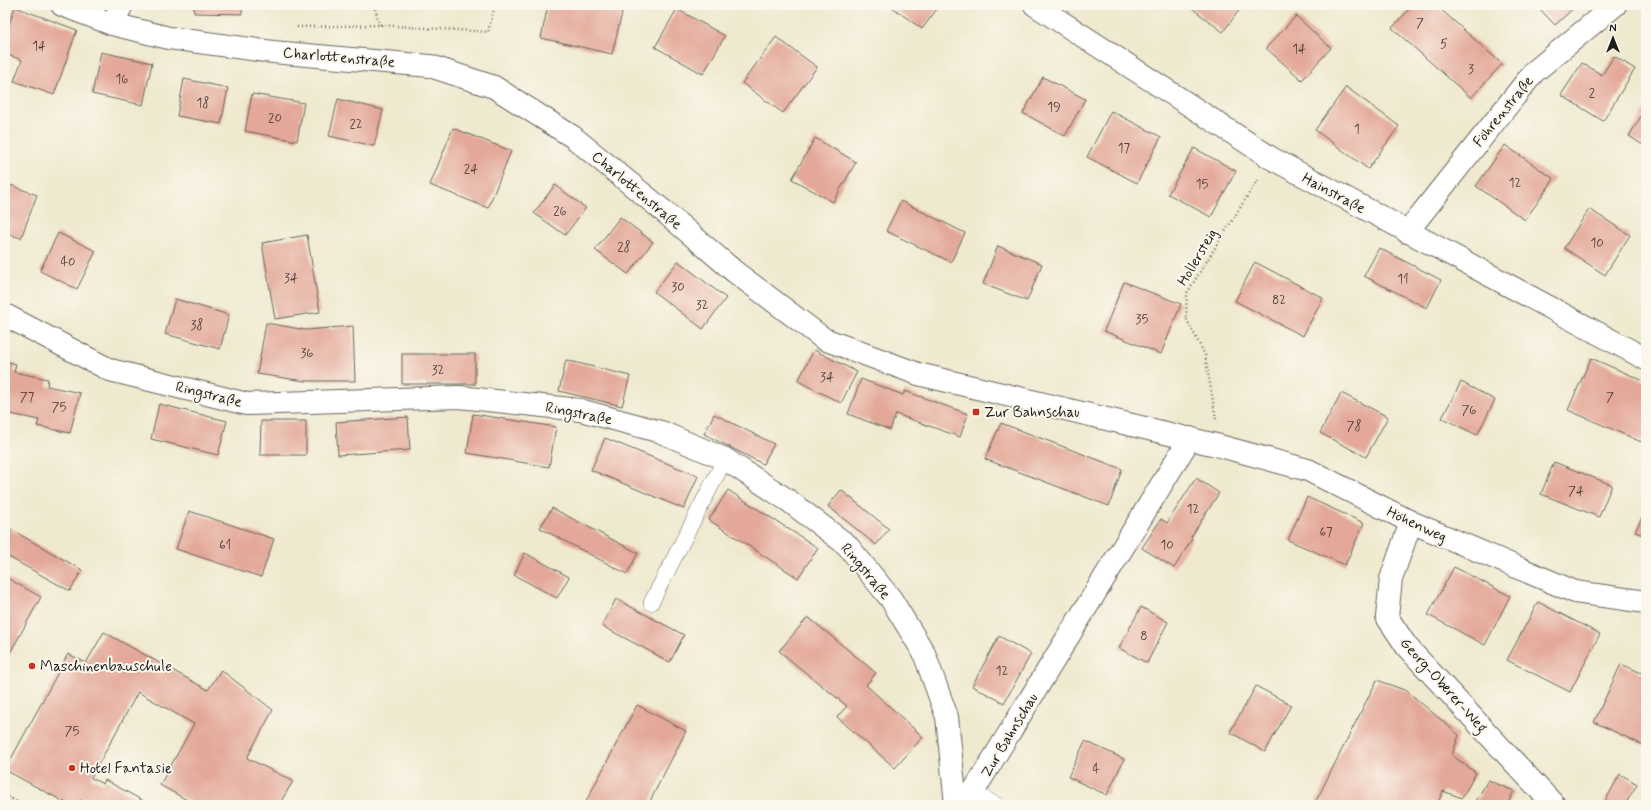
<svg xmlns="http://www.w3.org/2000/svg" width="1651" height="810" font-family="Mynerve,sans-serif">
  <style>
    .building { fill: #e3a899 }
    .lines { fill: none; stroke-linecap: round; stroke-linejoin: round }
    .service-casing { stroke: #66645b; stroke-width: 16 }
    .minor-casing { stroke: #66645b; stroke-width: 24 }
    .path { stroke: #66645b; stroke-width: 2.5; stroke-dasharray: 1 3; stroke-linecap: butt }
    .service { stroke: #fff; stroke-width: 15 }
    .minor { stroke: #fff; stroke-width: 22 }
    .poi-dot { fill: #c8321e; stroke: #fbf7ec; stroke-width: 1.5 }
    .labels { text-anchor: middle; stroke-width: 4; stroke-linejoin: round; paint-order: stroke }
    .number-label { font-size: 13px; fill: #4e3f3b }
    .street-label { font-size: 15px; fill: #1c1c1c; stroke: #fbf7ec }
    .poi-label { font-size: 15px; fill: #1c1c1c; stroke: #fbf7ec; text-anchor: start }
  </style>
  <rect width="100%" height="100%" fill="#fbf7ec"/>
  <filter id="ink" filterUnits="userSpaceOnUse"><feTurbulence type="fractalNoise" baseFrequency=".025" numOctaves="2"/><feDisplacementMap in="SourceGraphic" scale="8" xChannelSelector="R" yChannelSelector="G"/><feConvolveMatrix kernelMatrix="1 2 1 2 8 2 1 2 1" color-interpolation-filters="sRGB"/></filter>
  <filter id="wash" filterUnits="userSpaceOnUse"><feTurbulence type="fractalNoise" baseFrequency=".012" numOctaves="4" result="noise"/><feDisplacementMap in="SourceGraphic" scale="16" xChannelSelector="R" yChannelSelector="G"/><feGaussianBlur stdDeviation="0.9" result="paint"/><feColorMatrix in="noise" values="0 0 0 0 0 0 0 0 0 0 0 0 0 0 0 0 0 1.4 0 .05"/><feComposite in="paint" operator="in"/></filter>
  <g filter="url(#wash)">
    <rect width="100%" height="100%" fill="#efe9cf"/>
    <g id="blocks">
      <!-- building -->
      <g class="building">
        <path d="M194,5h48v9l-48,-1z"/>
        <path d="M548,5h76l-12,49 -71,-16z"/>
        <path d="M889,5h51l-18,24z"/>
        <path d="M1190,5h53l-20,27 -34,-26z"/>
        <path d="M1413,5h23l66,59 -31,34 -79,-70z"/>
        <path d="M1536,5h41l-22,20z"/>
        <path d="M15,7l62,23 -23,65 -40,-14 8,-21 -17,-6v-19z"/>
        <path d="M677,9l48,27 -22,38 -48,-27z"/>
        <path d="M1296,16l35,32 -29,32 -36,-32z"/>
        <path d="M776,37l41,30 -34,46 -41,-30z"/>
        <path d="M101,52l51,11 -9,42 -51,-11z"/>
        <path d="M1614,56l21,13 -32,52 -42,-26 21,-32 20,12z"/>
        <path d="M1043,77l42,22 -20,37 -42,-23z"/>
        <path d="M184,79l44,9 -7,36 -44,-8z"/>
        <path d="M1346,87l53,39 -31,43 -53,-39z"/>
        <path d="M252,94l52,9 -7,38 -52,-10z"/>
        <path d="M338,99l45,11 -9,36 -45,-10z"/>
        <path d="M1646,108v39l-17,-11z"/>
        <path d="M1111,111l50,26 -24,46 -50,-26z"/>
        <path d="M453,128l58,23 -23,57 -58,-23z"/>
        <path d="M815,138l41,24 -23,40 -41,-23z"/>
        <path d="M1505,145l49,34 -29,41 -49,-34z"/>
        <path d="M1194,148l42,23 -25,46 -43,-23z"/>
        <path d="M5,183l32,12 -16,43 -16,-5z"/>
        <path d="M555,185l31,23 -21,27 -31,-22z"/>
        <path d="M901,201l64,32 -14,29 -65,-31z"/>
        <path d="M1589,209l41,26 -25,40 -41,-27z"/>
        <path d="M620,217l33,25 -25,32 -33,-24z"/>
        <path d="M58,233l38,18 -19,38 -37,-18z"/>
        <path d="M307,235l13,77 -45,7 -13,-76z"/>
        <path d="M998,246l44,18 -15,37 -44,-17z"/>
        <path d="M1379,248l62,32 -14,28 -63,-32z"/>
        <path d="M678,261l48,37 -23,31 -49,-37z"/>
        <path d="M1255,262l68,36 -20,38 -68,-35z"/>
        <path d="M1124,282l57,22 -20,50 -57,-23z"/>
        <path d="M175,299l54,16 -9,34 -55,-15z"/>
        <path d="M266,323l40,7 47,-4 2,55h-50l-48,-7z"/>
        <path d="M814,350l43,22 -16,31 -43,-22z"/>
        <rect x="402" y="354" width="73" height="30"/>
        <path d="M1591,358l55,24v62l-78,-34z"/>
        <path d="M566,360l64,16 -8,30 -63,-15z"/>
        <path d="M5,361l11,3 -2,8 34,7 -1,7 33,7 -10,40 -33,-7 2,-6 -33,-7 1,-7 -2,-1z"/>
        <path d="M861,379l42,16 2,-4 63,23 -8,23 -64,-23 -6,16 -42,-16z"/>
        <path d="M1461,382l34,18 -18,35 -35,-17z"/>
        <path d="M1341,393l47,24 -22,40 -46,-24z"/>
        <path d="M159,404l68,17 -9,34 -67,-16z"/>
        <path d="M473,414l83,13 -7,40 -82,-14z"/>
        <path d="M714,414l60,30 -11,20 -59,-30z"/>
        <path d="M408,417l2,33 -72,5 -2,-33z"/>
        <path d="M261,421h45v34h-46z"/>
        <path d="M1001,423l121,46 -13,37 -124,-47z"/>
        <path d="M605,438l93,38 -14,33 -93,-39z"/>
        <path d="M1554,462l58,23 -13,32 -58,-23z"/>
        <path d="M1196,478l23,15 -28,44 1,2 -18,29 -32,-20 19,-29 6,4z"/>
        <path d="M728,490l90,58 -20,30 -89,-58z"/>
        <path d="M841,490l48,39 -13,16 -48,-39z"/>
        <path d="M1307,497l57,26 -19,42 -57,-25z"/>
        <path d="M552,508l86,45 -11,21 -87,-46z"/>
        <path d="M1646,509v27l-11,-4z"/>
        <path d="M189,511l85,28 -13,38 -85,-28z"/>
        <path d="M5,526l77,44 -12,21 -65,-36z"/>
        <path d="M525,553l44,24 -12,21 -43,-23z"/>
        <path d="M1454,567l56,29 -25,49 -57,-30z"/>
        <path d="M5,577l36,20 -36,65z"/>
        <path d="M616,599l68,36 -14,27 -68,-36z"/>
        <path d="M1538,602l62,32 -30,58 -63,-32z"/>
        <path d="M1141,607l27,15 -21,41 -28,-15z"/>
        <path d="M808,617l68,56 -10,12 57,52 -28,31 -58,-51 10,-11 -68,-55z"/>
        <path d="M104,632l104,58 13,-20 52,40 -26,48 46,23 -14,24h-83l-36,-20 34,-61 -56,-32 -47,86 12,6 2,-4 46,25h-62l-9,-5 -3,5h-7l-65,-35 63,-116 18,9z"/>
        <path d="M999,636l32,18 -27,49 -32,-17z"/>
        <path d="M1621,664l25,11v64l-3,6 -49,-23z"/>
        <path d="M1377,680l30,11 52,44 -7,20 24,18 -14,25 -19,-7 -6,14h-123z"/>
        <path d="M1256,686l35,19 -26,47 -35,-20z"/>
        <path d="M637,705l49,26 -38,74h-64z"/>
        <path d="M1085,741l39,18 -17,36 -39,-18z"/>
        <path d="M1620,774l17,10 -12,21h-22z"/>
        <path d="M1488,780l26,11 -7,14h-33z"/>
      </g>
    </g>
  </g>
  <g filter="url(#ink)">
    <use href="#blocks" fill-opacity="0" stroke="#66645b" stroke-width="1"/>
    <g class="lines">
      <!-- service casing -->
      <g class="service-casing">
        <g id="service">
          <path d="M651,603l74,-144"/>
          <path d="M974,793l23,12"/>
        </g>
      </g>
      <!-- minor casing -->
      <g class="minor-casing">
        <g id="minor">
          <path d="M62,5l50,19 57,14 104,14 157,14 64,21 79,50 87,71 75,64 89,67 94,35 302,72 88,24 103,52 164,70 71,10"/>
          <path d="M1035,5l236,153 375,201"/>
          <path d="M112,24l10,-19"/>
          <path d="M1407,232l127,-160 81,-67"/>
          <path d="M5,315l105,55 137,34 212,-7 121,13 81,22 64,27 64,42 58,44 44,54 33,54 23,64 9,88"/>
          <path d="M1411,522l-20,57 -4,38 20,30 147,158"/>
          <path d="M965,805l225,-367"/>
        </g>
      </g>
      <!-- path -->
      <g class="path">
        <path d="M374,5l6,20"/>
        <path d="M297,27l83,-2 108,7 7,-27"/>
        <path d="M1216,419l-11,-64 -19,-37 1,-25 71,-114"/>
        <path d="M5,795l18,10"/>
        <path d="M5,804l7,-5"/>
      </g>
      <!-- service -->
      <use href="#service" class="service"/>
      <!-- minor -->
      <use href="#minor" class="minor"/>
    </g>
  </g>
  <!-- markers -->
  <g class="poi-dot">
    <rect x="972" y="408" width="8" height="8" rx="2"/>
    <circle cx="32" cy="666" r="4"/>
    <circle cx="72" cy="768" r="4"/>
  </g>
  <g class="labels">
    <!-- number labels -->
    <g class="number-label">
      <text x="1420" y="27">7</text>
      <text x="1444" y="48">5</text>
      <text x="39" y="50">14</text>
      <text x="1299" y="53">14</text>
      <text x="1471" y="73">3</text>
      <text x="122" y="83">16</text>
      <text x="1592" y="97">2</text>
      <text x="203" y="107">18</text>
      <text x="1054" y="111">19</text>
      <text x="275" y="122">20</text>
      <text x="356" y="128">22</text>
      <text x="1357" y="133">1</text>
      <text x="1124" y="152">17</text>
      <text x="471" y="173">24</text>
      <text x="1515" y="187">12</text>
      <text x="1202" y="188">15</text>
      <text x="560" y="215">26</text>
      <text x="1597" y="247">10</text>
      <text x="624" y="251">28</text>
      <text x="68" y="266">40</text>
      <text x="291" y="282">34</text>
      <text x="1403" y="283">11</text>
      <text x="678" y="291">30</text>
      <text x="1279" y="304">82</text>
      <text x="702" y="309">32</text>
      <text x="1142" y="323">35</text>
      <text x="197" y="329">38</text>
      <text x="307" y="357">36</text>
      <text x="438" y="374">32</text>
      <text x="827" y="381">34</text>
      <text x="27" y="401">77</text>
      <text x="1610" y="401">7</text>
      <text x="59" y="411">75</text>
      <text x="1469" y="414">76</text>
      <text x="1354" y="430">78</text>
      <text x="1576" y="495">74</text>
      <text x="1193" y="513">12</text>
      <text x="1326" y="536">67</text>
      <text x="225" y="549">61</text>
      <text x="1167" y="549">10</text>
      <text x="1144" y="640">8</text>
      <text x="1002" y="675">12</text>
      <text x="72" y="735">75</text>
      <text x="1096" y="773">4</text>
    </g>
    <!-- street labels -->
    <g class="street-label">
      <text transform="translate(339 57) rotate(5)" y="5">Charlottenstraße</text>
      <text transform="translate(1503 111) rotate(-51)" y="5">Föhrenstraße</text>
      <text transform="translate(637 190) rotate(40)" y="5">Charlottenstraße</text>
      <text transform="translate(1334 193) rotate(28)" y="5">Hainstraße</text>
      <text transform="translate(1197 257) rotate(-59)" y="5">Hollersteig</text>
      <text transform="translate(209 394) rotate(14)" y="5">Ringstraße</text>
      <text transform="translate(579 413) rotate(11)" y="5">Ringstraße</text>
      <text transform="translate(1417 524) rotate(25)" y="5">Höhenweg</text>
      <text transform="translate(866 571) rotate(50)" y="5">Ringstraße</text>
      <text transform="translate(1444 685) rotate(48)" y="5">Georg-Oberer-Weg</text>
      <text transform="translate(1009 735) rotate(-59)" y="5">Zur Bahnschau</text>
    </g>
    <!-- poi labels -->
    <g class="poi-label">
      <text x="984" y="417">Zur Bahnschau</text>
      <text x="40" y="671">Maschinenbauschule</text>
      <text x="80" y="773">Hotel Fantasie</text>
    </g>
  </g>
  <!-- margin -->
  <rect width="1651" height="810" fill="none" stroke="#fbf7ec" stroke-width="20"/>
  <!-- north arrow -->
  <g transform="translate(1613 38)" stroke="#fbf7ec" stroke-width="3" paint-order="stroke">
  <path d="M0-3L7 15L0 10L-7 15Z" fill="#1c1c1c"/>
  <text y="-6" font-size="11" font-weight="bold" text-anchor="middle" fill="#1c1c1c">N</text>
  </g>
</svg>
